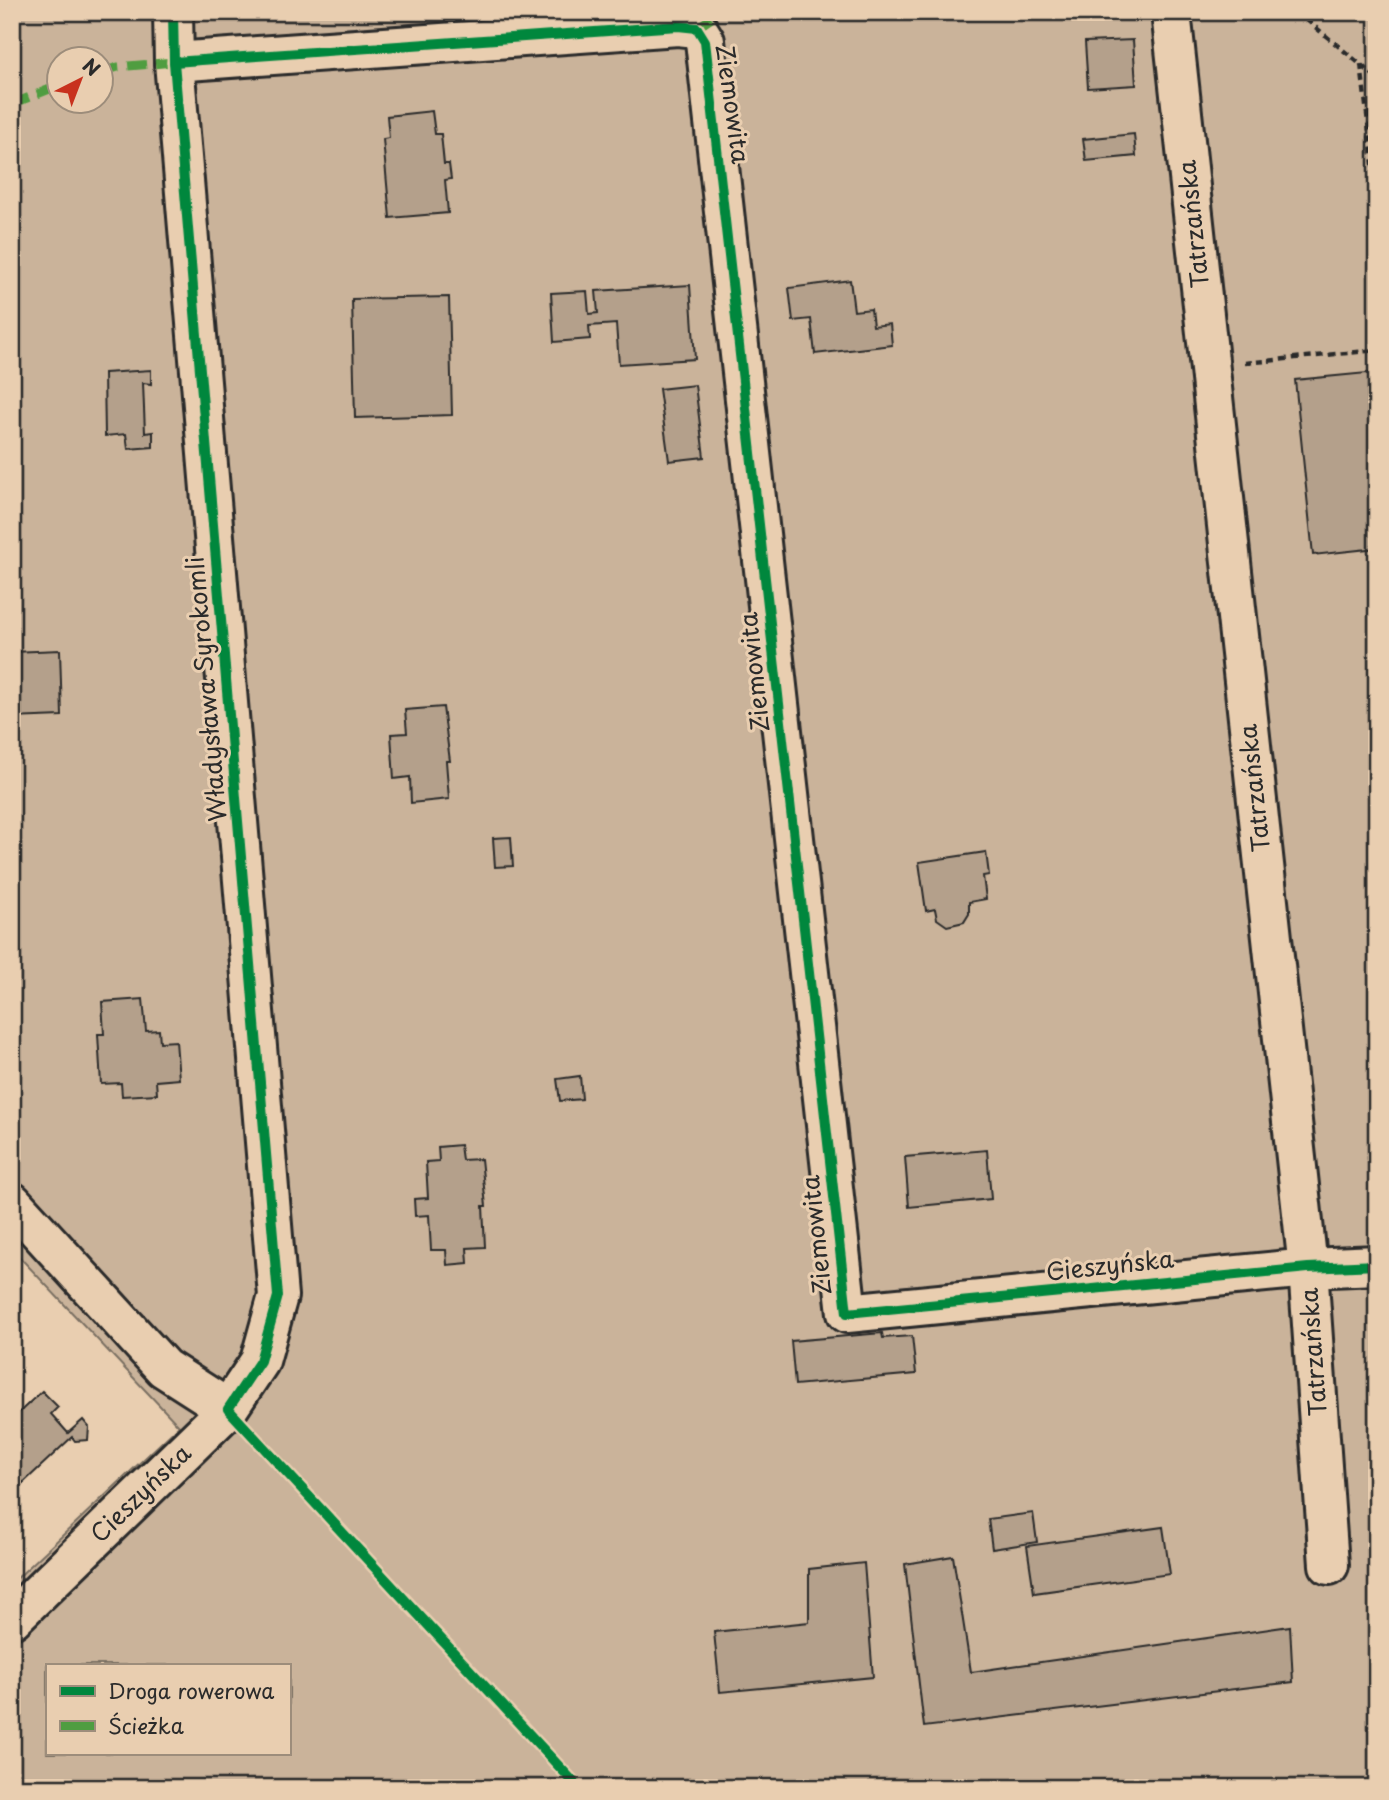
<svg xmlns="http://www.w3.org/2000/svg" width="1389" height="1800" font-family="'Playpen Sans',sans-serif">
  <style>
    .green { fill: #cab39a; stroke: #7a6f62; stroke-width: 2; fill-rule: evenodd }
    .building { fill: #b4a08b; stroke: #2b2b2b; stroke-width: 2 }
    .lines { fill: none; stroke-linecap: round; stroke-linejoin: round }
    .minor-casing { stroke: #2b2b2b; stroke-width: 44 }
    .path { stroke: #2b2b2b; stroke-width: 4.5; stroke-dasharray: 7 5; stroke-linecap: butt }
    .minor { stroke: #e9ceb0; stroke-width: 38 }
    .quiet { stroke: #4f9d41; stroke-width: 9; stroke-dasharray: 18 9; stroke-linecap: butt }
    .cycleway-casing { stroke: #e9ceb0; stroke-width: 15 }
    .cycleway { stroke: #00873e; stroke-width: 10 }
    .labels { text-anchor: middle; stroke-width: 6; stroke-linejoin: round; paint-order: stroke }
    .street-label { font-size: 24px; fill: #2b2b2b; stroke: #e9ceb0 }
  </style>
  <rect width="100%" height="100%" fill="#e9ceb0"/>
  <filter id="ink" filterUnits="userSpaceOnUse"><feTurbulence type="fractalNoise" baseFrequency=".0143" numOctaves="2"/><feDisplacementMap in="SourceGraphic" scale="14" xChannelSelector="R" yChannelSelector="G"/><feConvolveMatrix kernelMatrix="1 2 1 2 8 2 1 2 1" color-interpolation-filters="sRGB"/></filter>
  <g filter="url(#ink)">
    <!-- green -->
    <path class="green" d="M12,12h1365v1776h-1365v-205l167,-157 -167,-177zM60,60h42v42h-42zM47,1665h242v88h-242z"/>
    <!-- building -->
    <g class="building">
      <path d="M1133,40l3,45 -48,3 -3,-46z"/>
      <path d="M432,111l3,23h6l3,30h5l2,15 -6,1 3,33 -58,5 -7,-79 6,-1 -2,-22z"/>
      <path d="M1134,134l2,22 -50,5 -3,-22z"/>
      <path d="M850,280l4,31 17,-2 2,17 17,-2 2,21 -77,9 -4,-35 -18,2 -4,-33z"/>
      <path d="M690,285l5,74 -76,5 -3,-40 -27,2 1,13 -36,3 -3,-49 36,-2 2,23 9,-1 -2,-22z"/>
      <path d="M449,297l3,118 -97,3 -3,-119z"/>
      <path d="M151,370v14l-8,-1 2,50 8,-1v15l-25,2 -2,-15 -21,2 -1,-63z"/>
      <path d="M1377,372v176l-64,7 -18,-175z"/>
      <path d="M695,385l9,72 -35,4 -10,-72z"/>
      <path d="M60,650l2,66 -50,2v-66z"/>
      <path d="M443,707l7,54h-4l3,38 -38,4 -1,-26 -16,2 -3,-45 16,-1 -2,-23z"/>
      <path d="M511,837l2,29 -18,1 -2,-29z"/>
      <path d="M986,852l3,23 -6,1 3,23 -17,3v12l-5,8 -17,4 -10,-7 -2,-10 -9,2 -7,-49z"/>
      <path d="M143,999l3,32 13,-1 1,12 16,-1 3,38 -23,2 1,13 -35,2 -1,-13 -20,1 -3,-50h6l-2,-32z"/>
      <path d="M580,1076l2,23 -22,2 -3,-22z"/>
      <path d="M460,1145l2,15 19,-1 5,47h-3l2,41 -18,1 1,15 -21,2 -1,-15h-15l-2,-35 -14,1 -1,-17 14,-1 -2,-36 13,-1 -1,-14z"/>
      <path d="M987,1150l4,49 -82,8 -4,-50z"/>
      <path d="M882,1333l1,5 29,-2 4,38 -121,11 -4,-44z"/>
      <path d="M42,1391l16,16 -7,7 17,19 15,-13 6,7 -1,13 -13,1 -3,-4 -49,46 -11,-12v-52z"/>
      <path d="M1033,1513l4,29 -45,7 -4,-30z"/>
      <path d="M1163,1527l7,47 -136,19 -7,-47z"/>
      <path d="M953,1556l18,116 319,-46 3,56 -369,45 -19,-163z"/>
      <path d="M864,1563l9,114 -153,15 -6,-60 95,-10v-53z"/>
    </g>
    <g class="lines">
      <!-- minor casing -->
      <g class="minor-casing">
        <g id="minor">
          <path d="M1171,12l137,1256 21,297"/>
          <path d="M174,62l504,-36 19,2 8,13 142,1272 461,-45 69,-3"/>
          <path d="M12,1202l152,166 64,41"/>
          <path d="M12,1619l216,-210 32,-48 18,-65 -104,-1234 -1,-50"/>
        </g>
      </g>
      <!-- path -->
      <g class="path">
        <path d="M1297,12l80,66"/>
        <path d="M1361,64l16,134"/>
        <path d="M1245,363l132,-13"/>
      </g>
      <!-- minor -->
      <use href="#minor" class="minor"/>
      <!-- quiet -->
      <g class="quiet">
        <path d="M697,28l23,-16"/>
        <path d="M102,72l16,-5 56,-5"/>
        <path d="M12,104l48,-19"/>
      </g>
      <!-- cycleway casing -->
      <g class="cycleway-casing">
        <g id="cycleway">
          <path d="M173,12l1,50 104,1234 -18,65 -32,48 351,379"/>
          <path d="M174,62l504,-36 19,2 8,13 142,1272 461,-45 69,-3"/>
        </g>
      </g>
      <!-- cycleway -->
      <use href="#cycleway" class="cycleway"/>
    </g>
  </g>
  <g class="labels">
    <!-- street labels -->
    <g class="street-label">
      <text transform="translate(732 104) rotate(82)" y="8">Ziemowita</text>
      <text transform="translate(1194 224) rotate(-96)" y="8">Tatrzańska</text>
      <text transform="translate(755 672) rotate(-96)" y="8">Ziemowita</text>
      <text transform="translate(207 689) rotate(-95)" y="8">Władysława Syrokomli</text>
      <text transform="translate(1255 788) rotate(-96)" y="8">Tatrzańska</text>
      <text transform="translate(817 1235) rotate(-96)" y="8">Ziemowita</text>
      <text transform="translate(1110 1266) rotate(-6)" y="8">Cieszyńska</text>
      <text transform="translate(1314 1352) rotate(-94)" y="8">Tatrzańska</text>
      <text transform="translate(141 1494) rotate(-44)" y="8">Cieszyńska</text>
    </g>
  </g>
  <!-- margin -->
  <rect width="1389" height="1800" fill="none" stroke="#e9ceb0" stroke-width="42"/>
  <rect x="21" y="21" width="1347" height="1758" fill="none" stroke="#2b2b2b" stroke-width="2.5" filter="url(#ink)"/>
  <!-- legend -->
  <rect x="46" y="1664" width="245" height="91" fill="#e9ceb0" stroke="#9d8d7b" stroke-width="2"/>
  <rect x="60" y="1686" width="35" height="10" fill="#00873e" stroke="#9d8d7b" stroke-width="2"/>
  <text x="108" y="1699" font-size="21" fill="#2b2b2b">Droga rowerowa</text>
  <rect x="60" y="1721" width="35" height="10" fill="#4f9d41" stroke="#9d8d7b" stroke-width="2"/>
  <text x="108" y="1734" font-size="21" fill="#2b2b2b">Ścieżka</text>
  <!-- north arrow -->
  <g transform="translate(80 80) rotate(42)"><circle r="33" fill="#e9ceb0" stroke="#9d8d7b" stroke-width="2"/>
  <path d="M0-5L12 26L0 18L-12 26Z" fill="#c8321e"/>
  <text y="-10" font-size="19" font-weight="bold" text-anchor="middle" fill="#2b2b2b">N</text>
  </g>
</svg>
